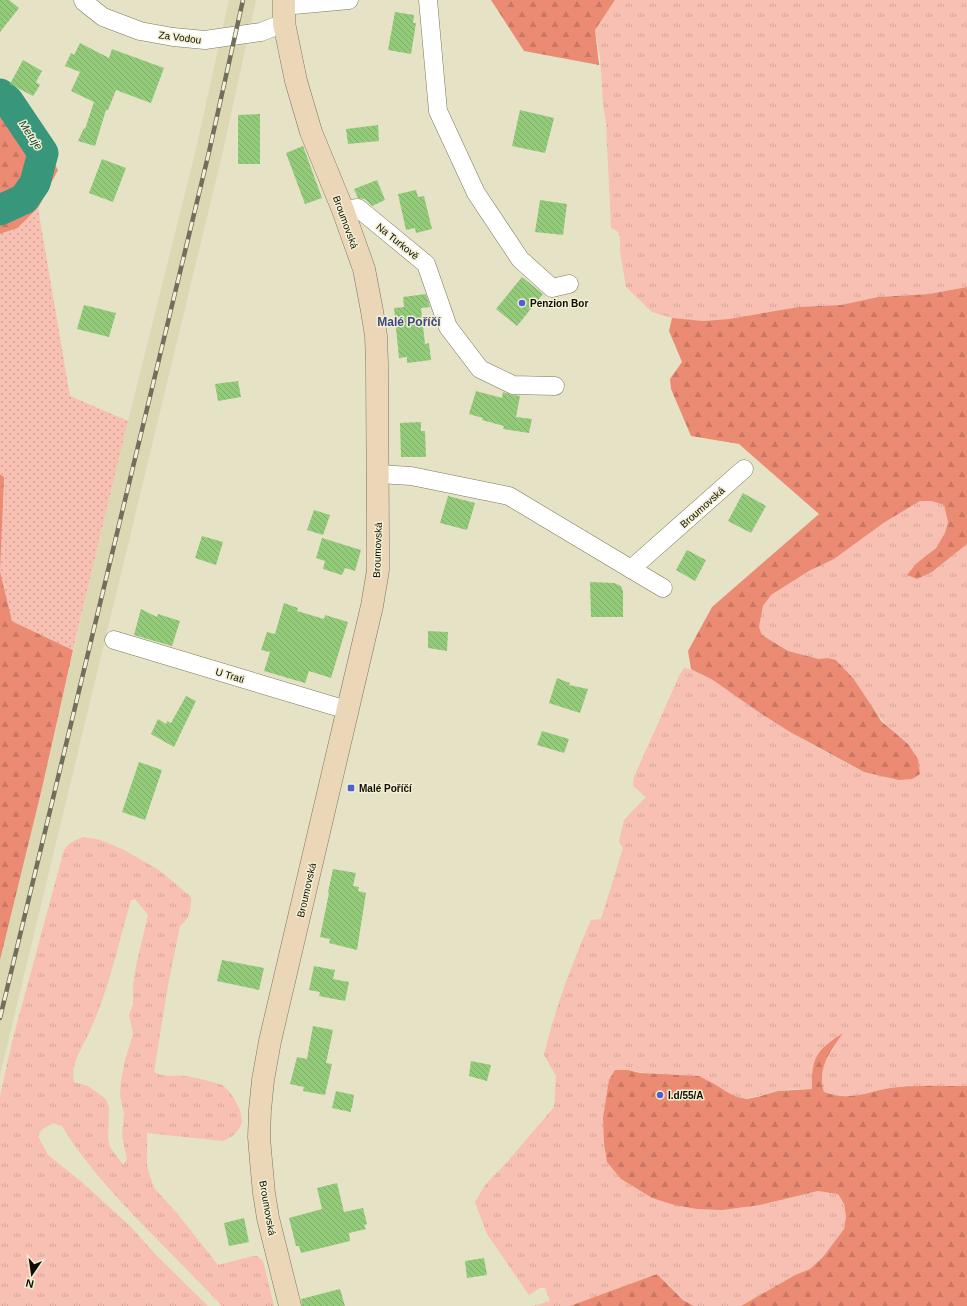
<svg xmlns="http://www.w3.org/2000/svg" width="967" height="1306" font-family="Helvetica,sans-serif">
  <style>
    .built { fill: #dcd8b4 }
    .grass { fill: url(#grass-tufts); fill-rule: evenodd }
    .forest { fill: url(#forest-firs) }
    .park { fill: url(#park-dots) }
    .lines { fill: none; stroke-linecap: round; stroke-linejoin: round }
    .river { stroke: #38977b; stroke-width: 31 }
    .building { fill: url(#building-back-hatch) }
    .minor-casing { stroke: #7a775e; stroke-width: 19 }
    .secondary-casing { stroke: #7a775e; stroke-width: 23 }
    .minor { stroke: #fff; stroke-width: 18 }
    .secondary { stroke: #ebd6b8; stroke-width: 22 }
    .rail-casing { stroke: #716e5d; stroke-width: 4.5 }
    .rail { stroke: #f2efd2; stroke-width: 3; stroke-dasharray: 9; stroke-linecap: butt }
    .poi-dot { fill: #4d60d5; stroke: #f2efd2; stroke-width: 1.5 }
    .labels { text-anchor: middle; stroke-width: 3; stroke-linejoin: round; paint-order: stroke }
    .street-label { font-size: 10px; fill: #0f0d05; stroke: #f2efd2 }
    .poi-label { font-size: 10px; font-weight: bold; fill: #0f0d05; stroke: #f2efd2; text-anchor: start }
    .water-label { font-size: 11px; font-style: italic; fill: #114738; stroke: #f2efd2 }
    .quarter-label { font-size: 12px; font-weight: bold; fill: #3b4884; stroke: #f2efd2 }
  </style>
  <defs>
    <pattern id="grass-tufts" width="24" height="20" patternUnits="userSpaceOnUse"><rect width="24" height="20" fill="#f8c0b2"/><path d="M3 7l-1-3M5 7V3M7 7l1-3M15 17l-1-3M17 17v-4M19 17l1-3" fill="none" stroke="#d3a498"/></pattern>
    <pattern id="forest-firs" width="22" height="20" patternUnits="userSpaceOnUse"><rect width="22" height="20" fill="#ec8b73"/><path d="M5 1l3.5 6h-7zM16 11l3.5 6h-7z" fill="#c97762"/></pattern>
    <pattern id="park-dots" width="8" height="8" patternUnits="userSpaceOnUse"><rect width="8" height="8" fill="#f8c0b2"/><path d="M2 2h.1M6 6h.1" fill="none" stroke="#d3a498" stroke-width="1.8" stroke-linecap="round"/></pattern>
    <pattern id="building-back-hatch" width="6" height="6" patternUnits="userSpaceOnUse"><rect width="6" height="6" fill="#94cb7a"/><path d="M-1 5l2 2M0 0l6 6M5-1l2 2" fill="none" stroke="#7ead68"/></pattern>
  </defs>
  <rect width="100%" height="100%" fill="#e5e2c5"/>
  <!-- built -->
  <path class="built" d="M229,0h27l-34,155 -222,920v-115l128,-539 68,-272z"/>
  <!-- grass -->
  <g class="grass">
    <path d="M615,0h352v287l-38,7 -51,3 -37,8 -112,14 -26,2 -28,-2 -23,-7 -26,-25 -6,-36v-15l-3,-5 -6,-3 -5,-106 -3,-17 -3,-48 -5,-27z"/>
    <path d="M920,501h11l13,4c1,5 4,10 4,16 2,17 -19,33 -31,42l15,9 35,-28v542c-22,0 -46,-1 -68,1 -29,2 -46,16 -75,5 -7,-31 7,-35 18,-59 -23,15 -33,27 -29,56 -12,0 -24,0 -35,2 -30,6 -34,15 -62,-6l-88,-15 -7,109 31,19 22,7h86l58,-14 20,3 6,10 2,13 -2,12 -21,28 -13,12 -15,6 -54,31h-47l-10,-6 -27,-26 -87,32h-37l17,-5 -5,-13h-5l-11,7 -42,-61 -12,-32 10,-17 23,-24 46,-54 2,-31 -12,-21c11,-47 28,-91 47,-135l10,-1 22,-71 -4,-6 5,-22 22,-23 -13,-11 1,-9 46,-103 4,-6c28,4 50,28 73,43 34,23 71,43 107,61l54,-13 -10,-15 -17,-13 -27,-35 -11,-18 -17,-18 -8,-2 -9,1 -31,-8 -26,-16 -3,-8 4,-21 8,-11 38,-24 25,-12 51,-37z"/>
    <path d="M84,837l17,3 23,10 35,20 32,27c0,13 -1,21 -11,29l-12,59 -14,87c10,6 19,3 30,4 6,0 34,7 38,9 10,7 23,28 19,40 -3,8 -11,13 -18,16l-76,-8v33l7,22 22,24 42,53 35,-9h4l6,5 11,45h-52c-27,-28 -55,-57 -83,-85 -28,-30 -56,-60 -77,-95l-9,-3 -12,7 -3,6 10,19 36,29 47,43 25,28 52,51h-208v-210l12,-54 52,-192c5,-8 11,-10 20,-13zM135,899l13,16 -12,51 -3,19v19l-4,11 4,19 -8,26 -4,21 -1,15 4,17 -2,23 5,23 -4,6 -13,-18 -2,-8 1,-31 -3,-9 -18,-13 -14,-4c-4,-17 7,-32 14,-47 20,-42 30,-90 43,-135z"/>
  </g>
  <!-- forest -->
  <g class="forest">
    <path d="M491,0h124l-20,30 4,35 -75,-14z"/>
    <path d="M0,87l28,32 30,51 -20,38 -20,20 -18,6z"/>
    <path d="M967,287v257l-35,28 -15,7 -10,-4 10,-12 19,-15 9,-15 3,-11 -4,-17 -13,-4h-11l-35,21 -51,37 -25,12 -38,24 -8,11 -4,21 3,8 26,16 31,8 9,-1 8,2 17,18 24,36 4,7 27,23 10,15 2,15 -8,5 -13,1 -35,-8 -74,-40 -33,-21 -44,-31 -22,-11 -3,-18 24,-44 107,-93 -80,-70 -48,-8 -20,-47 -1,-10 12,-17 -13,-31 3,-13 31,3 26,-2 70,-12 42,-2 37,-8 51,-3z"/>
    <path d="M0,474l4,3 8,144 61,29 -31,138 -42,172z"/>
    <path d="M843,1033c-13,20 -26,33 -19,59 29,11 47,-3 75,-5 22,-2 46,-1 68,-1v220h-226l54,-31 15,-6 13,-12 21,-28 2,-12 -2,-13 -6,-10 -20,-3 -58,14 -38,5 -25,-1 -23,-4 -22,-7 -31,-19 -14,-17 -3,-19 -1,-25 6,-38 6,-10h13l12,3 59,3 17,9 11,7 10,5 10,2 10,-2 21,-6 34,-2c-1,-31 5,-40 31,-56z"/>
    <path d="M657,1274l26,26 11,6h-124z"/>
  </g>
  <!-- park -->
  <path class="park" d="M38,208l32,188 58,25 -55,229 -61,-29 -12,-49 4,-95 -4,-3v-240l18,-6z"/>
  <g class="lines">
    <!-- river -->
    <path class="river" d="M0,94l8,7 35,52 -8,30 -11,16 -24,11"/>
  </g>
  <!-- building -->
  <g class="building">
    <path d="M0,0h9l10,8 -19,24z"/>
    <path d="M395,12l19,3 -1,8h3l-5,31 -23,-4z"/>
    <path d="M80,43l29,15 3,-9 52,19 -13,35 -35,-13 -8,20h-2l-11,36 -17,-5 6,-13 1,1 9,-27 -23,-11 9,-19 -15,-6 6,-13 3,2z"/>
    <path d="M23,60l19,11 -6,11 4,3 -7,11 -23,-12z"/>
    <path d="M520,110l34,8 -9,35 -33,-7z"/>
    <path d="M260,114v50h-22v-49z"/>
    <path d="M378,125l1,16 -31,3 -2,-15z"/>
    <path d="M303,146l19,52 -17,6 -19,-51z"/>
    <path d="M102,159l24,9 -13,34 -24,-9z"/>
    <path d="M377,180l8,20 -13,6 -7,-7 -7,-1 -4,-9z"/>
    <path d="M416,190l2,7 6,-1 8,33 -16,4 -1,-5 -9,2 -8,-36z"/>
    <path d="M540,200l27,4 -4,31 -28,-3z"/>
    <path d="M522,277l21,17 -26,32 -21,-17z"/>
    <path d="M426,294l4,13 -9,1 4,36 4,-1 2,17 -24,3v-6l-8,1 -5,-50 10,-1 -1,-10z"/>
    <path d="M84,305l32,8 -7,24 -32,-8z"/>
    <path d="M238,381l3,16 -23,4 -3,-17z"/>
    <path d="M476,391l26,7 1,-6 9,3 8,1 -4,21 16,2 -3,14 -26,-4 1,-3 -22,-6 1,-2 -14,-4z"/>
    <path d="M421,422v9h4l1,26h-25l-1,-34z"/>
    <path d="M743,493l23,13 -15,27 -23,-12z"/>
    <path d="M448,496l27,7 -8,27 -27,-7z"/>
    <path d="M314,510l16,5 -7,20 -16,-5z"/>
    <path d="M202,536l21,6 -7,23 -21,-7z"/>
    <path d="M322,538l39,12 -6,21 -10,-3 -3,7 -19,-6 2,-8 -9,-3z"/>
    <path d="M687,550l19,10 -11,21 -19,-11z"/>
    <path d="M590,582l24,1 7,3 2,5v26h-32z"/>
    <path d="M284,603l14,5 -1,3 27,8 1,-4 23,7 -17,56 -22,-7 -4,12 -41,-12 6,-19 -9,-2 6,-18 8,2z"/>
    <path d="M141,609l16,8 1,-3 22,7 -8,25 -38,-11z"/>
    <path d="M428,631l20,1 -1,19 -19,-3z"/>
    <path d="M557,678l13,5 -1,2 19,4 -8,24 -31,-10z"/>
    <path d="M186,696l10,5 -22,46 -23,-13 7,-15 8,5 1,-3 4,2z"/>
    <path d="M542,731l27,8 -5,14 -27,-8z"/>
    <path d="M139,762l23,8 -17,50 -23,-8z"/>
    <path d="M333,869l23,4 -3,13 6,1 -1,4 8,2 -9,57 -28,-7 1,-4 -10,-2 9,-44 -1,-1z"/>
    <path d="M222,960l42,8 -5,22 -42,-9z"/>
    <path d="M314,966l21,4 -2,9 16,3 -4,19 -26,-5 1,-4 -11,-2z"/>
    <path d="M313,1026l20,4 -7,33 6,1 -7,31 -22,-4 1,-4 -14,-3 7,-27 10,2z"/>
    <path d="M471,1061l20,4 -4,16 -18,-5z"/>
    <path d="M336,1091l18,4 -2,13h-1v4l-19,-4z"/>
    <path d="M337,1183l7,29 19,-4 4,16 -3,1 2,4 -17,4 1,8 -49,12 -2,-7h-3l-7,-28 33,-9 -5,-21z"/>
    <path d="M244,1218l5,24 -20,4 -5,-23z"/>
    <path d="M484,1258l3,17 -20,3 -2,-17z"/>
    <path d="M340,1289l5,17h-43l-1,-7z"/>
  </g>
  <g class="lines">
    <!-- minor casing -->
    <g class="minor-casing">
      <g id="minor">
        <path d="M83,0l1,2 19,15 37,14 33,6 32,3 56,-8 23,-9"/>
        <path d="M428,0l10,111 38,82 44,66 32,29 17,-4"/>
        <path d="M283,6l66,-6"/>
        <path d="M343,210l15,-2 68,56 22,63 32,42 33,16 42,1"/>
        <path d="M378,474l33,2 98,20 122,73 113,-100"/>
        <path d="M631,569l32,19"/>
        <path d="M114,640l233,70"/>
      </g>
    </g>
    <!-- secondary casing -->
    <g class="secondary-casing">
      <path id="secondary" d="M284,0v23l12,58 15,51 32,78 21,59 8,42 4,25 1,28 1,177v29l-6,36 -102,435 -7,39 -3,30 -1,27 2,24 3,32 4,25 22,88"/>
    </g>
    <!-- minor -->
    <use href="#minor" class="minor"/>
    <!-- secondary -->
    <use href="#secondary" class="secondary"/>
    <!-- rail casing -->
    <g class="rail-casing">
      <path id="rail" d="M0,1018l209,-866 34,-152"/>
    </g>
    <!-- rail -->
    <use href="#rail" class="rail"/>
  </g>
  <!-- markers -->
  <g class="poi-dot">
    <circle cx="522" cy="303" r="4"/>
    <rect x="347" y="784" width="8" height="8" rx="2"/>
    <circle cx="660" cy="1095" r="4"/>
  </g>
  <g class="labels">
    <!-- street labels -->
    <g class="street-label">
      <text transform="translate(180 37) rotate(7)" y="4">Za Vodou</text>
      <text transform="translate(346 222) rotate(70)" y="4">Broumovská</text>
      <text transform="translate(398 241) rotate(39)" y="4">Na Turkově</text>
      <text transform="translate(702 507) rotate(-42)" y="4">Broumovská</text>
      <text transform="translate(377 550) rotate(-88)" y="4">Broumovská</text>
      <text transform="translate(230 675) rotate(17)" y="4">U Trati</text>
      <text transform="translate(306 890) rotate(-77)" y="4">Broumovská</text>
      <text transform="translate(268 1208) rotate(80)" y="4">Broumovská</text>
    </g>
    <!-- poi labels -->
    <g class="poi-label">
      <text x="530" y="307">Penzion Bor</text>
      <text x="359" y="792">Malé Poříčí</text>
      <text x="668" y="1099">I.d/55/A</text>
    </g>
    <!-- water labels -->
    <g class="water-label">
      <text transform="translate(31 135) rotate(56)" y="4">Metuje</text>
    </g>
    <!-- quarter labels -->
    <g class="quarter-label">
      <text x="409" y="326">Malé Poříčí</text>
    </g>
  </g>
  <!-- north arrow -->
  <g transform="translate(32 1274) rotate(193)" stroke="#f2efd2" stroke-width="3" paint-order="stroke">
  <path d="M0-3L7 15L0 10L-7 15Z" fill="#0f0d05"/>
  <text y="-6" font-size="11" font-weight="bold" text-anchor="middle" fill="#0f0d05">N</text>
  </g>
</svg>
